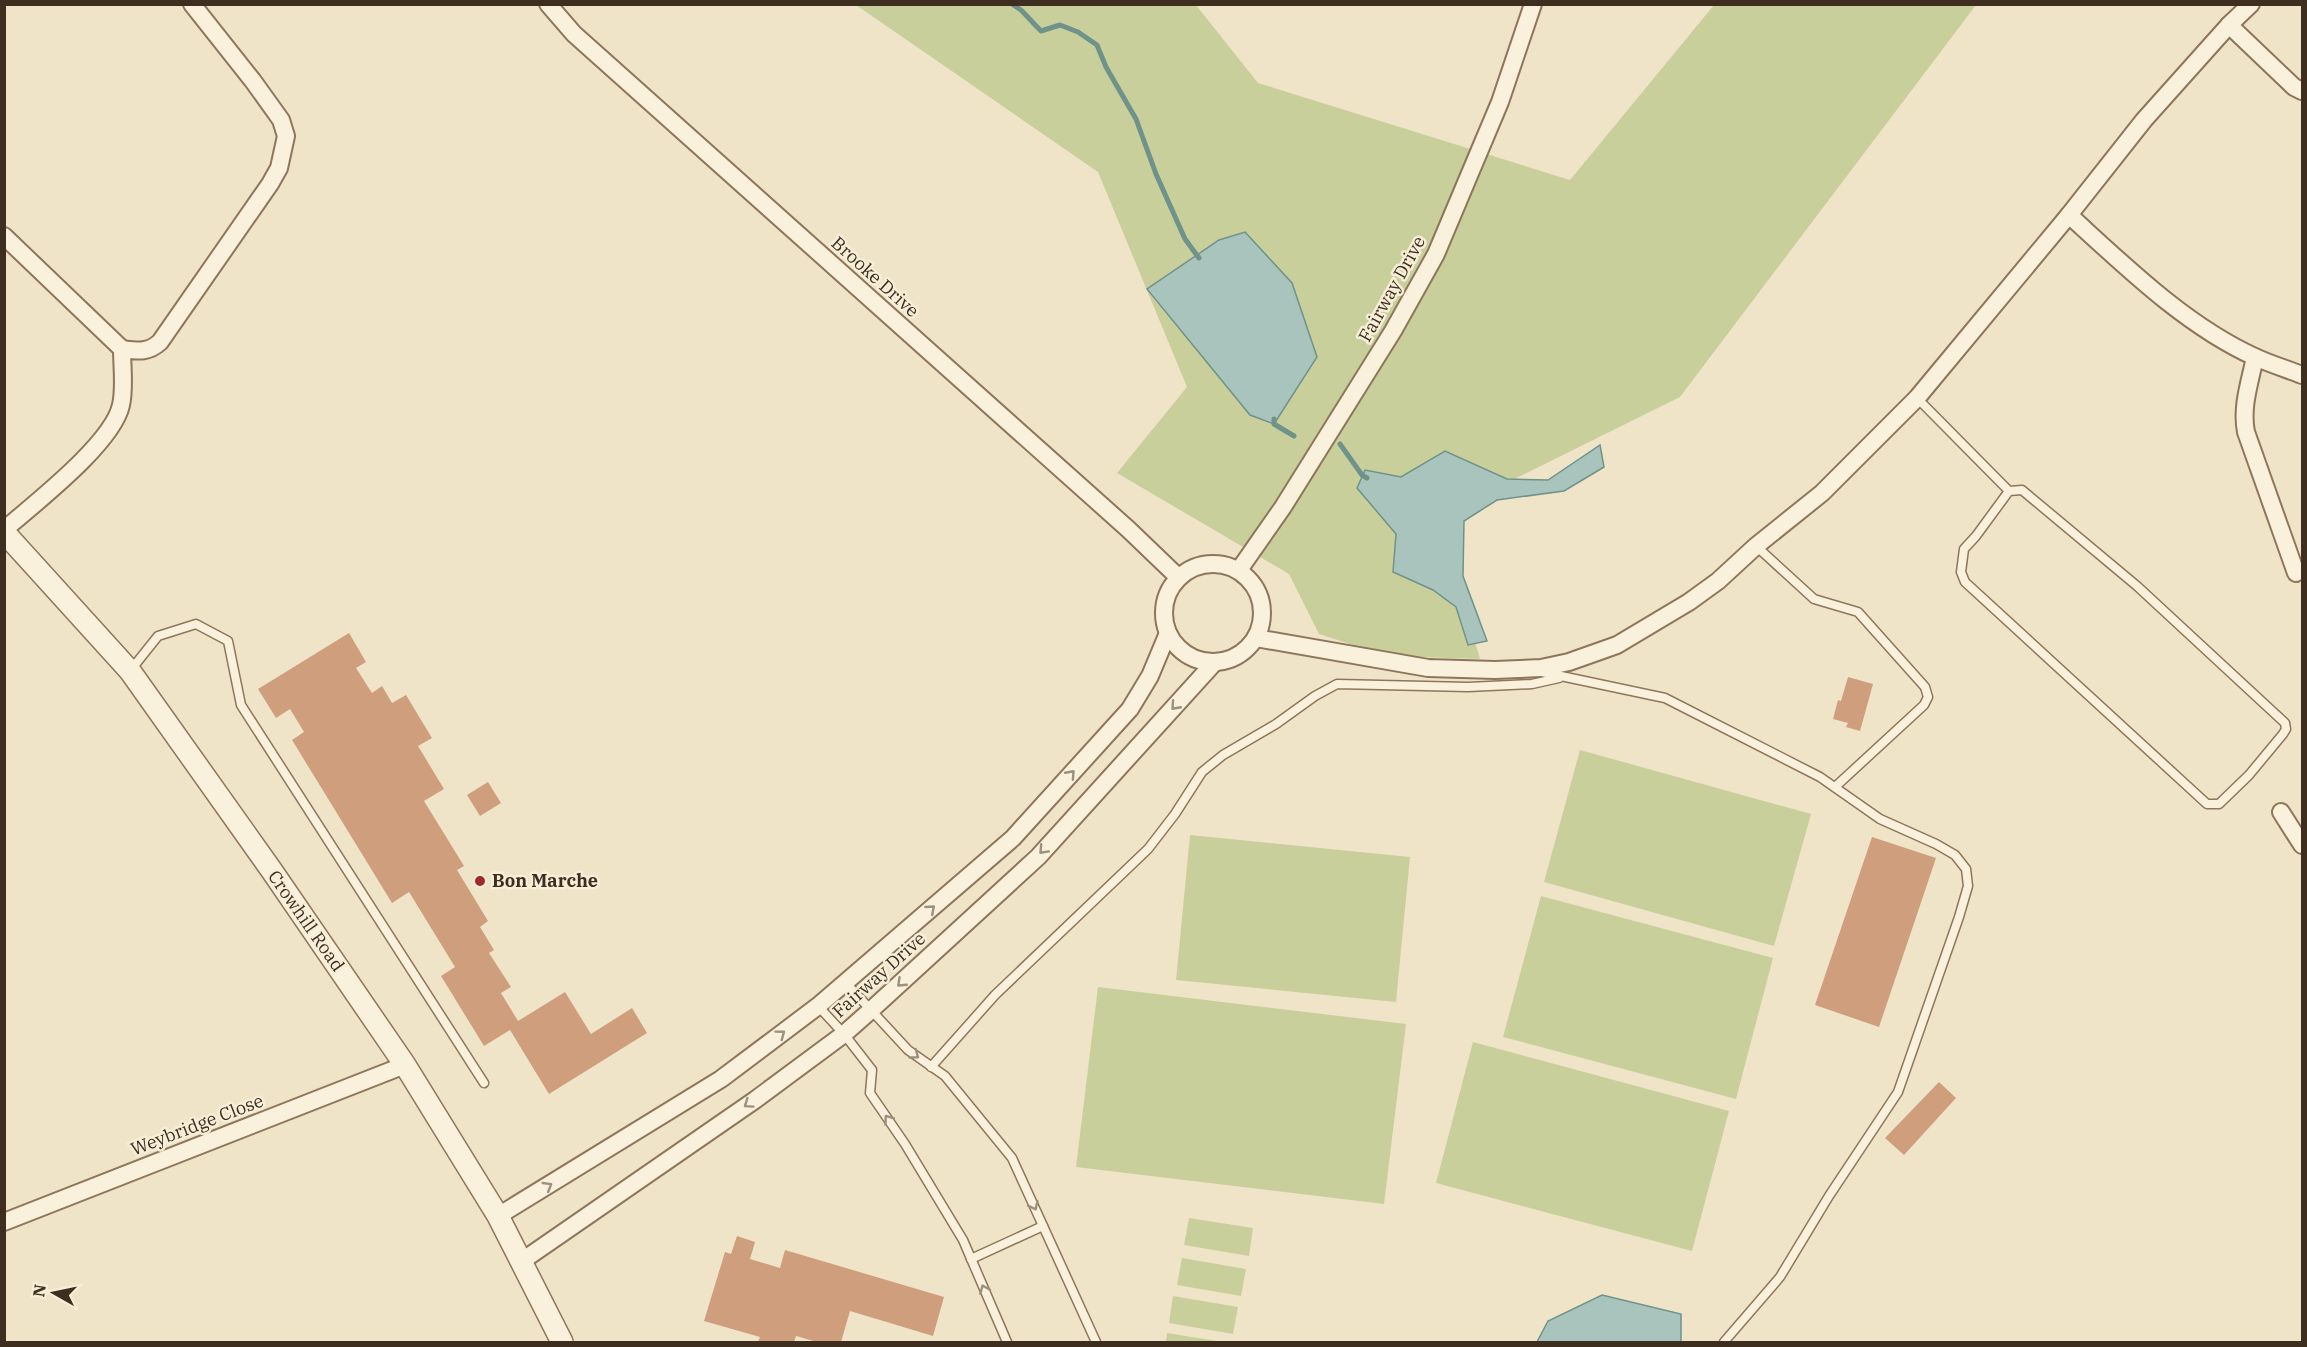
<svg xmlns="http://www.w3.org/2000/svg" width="2307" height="1347" font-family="'IBM Plex Serif',serif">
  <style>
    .green { fill: #c9cf9b }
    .water { fill: #a9c4bc; stroke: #6f938a; stroke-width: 1.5 }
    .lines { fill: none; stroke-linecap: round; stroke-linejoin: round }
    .stream { stroke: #6f938a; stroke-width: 5 }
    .building { fill: #cf9f7d }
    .service-casing { stroke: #8d765c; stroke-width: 11 }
    .minor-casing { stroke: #8d765c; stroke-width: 20 }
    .tertiary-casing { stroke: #8d765c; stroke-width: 24 }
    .service { stroke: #faf1dc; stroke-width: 8 }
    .minor { stroke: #faf1dc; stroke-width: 16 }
    .tertiary { stroke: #faf1dc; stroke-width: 21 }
    .oneway { stroke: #9c907e }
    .poi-dot { fill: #9e2a2b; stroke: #f7eed8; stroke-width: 2 }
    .labels { text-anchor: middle; stroke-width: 5; stroke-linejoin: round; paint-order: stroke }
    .street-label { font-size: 18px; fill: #3d2e20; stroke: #f7eed8 }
    .poi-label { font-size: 18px; font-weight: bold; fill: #3d2e20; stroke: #f7eed8; text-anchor: start }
  </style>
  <rect width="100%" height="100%" fill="#f0e4c8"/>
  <!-- green -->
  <g class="green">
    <path d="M856,5h340l62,78 312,97 144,-175h262l-296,392 -212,105 -21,45 33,112 -93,-3 -68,-22 -30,-60 -172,-101 70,-86 -89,-215z"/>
    <path d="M1580,750l231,64 -37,132 -230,-64z"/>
    <path d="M1190,835l220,22 -14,145 -220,-22z"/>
    <path d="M1541,896l232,62 -37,141 -233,-62z"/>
    <path d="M1098,987l308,37 -22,180 -308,-37z"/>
    <path d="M1473,1042l256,69 -37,140 -256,-68z"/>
    <path d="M1189,1218l64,10 -4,28 -65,-11z"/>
    <path d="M1182,1258l64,11 -5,27 -64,-11z"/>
    <path d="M1173,1296l65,11 -5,27 -64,-11z"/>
    <path d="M1167,1333l56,9h-57z"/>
  </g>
  <!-- water -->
  <g class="water">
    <path d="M1245,232l47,51 25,74 -43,67 -24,-9 -103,-126 72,-49z"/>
    <path d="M1600,445l4,22 -40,24 -67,9 -33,21 -1,55 24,65 -19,4 -12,-38 -23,-17 -40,-18 3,-38 -39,-46 8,-18 36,7 44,-26 62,28 41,1z"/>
    <path d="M1602,1295l79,19v28h-144l11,-21z"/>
  </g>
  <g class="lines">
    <!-- stream -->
    <g class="stream">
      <path d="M1012,4l9,6 20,21 19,-6 18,7 19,13 9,22 30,52 20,55 29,65 14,19"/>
      <path d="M1274,419v5l20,12"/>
      <path d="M1340,444l22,31 5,3"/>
    </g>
  </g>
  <!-- building -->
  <g class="building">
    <path d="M349,633l17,29 -10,6 16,25 10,-7 10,17 14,-8 26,43 -14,8 26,43 -20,12 40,65 -7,4 31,51 -8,6 14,23 -5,3 22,34 -10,6 17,28 47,-29 26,42 41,-26 15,25 -98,61 -39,-64 -26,16 -43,-70 14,-9 -46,-75 -17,11 -100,-163 12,-8 -14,-23 -14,9 -18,-29z"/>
    <path d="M1848,677l25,7 -13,47 -14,-4 2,-4 -15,-4 5,-19 3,1z"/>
    <path d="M488,782l13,21 -21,13 -13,-21z"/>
    <path d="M1872,837l64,21 -57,169 -64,-22z"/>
    <path d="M1939,1082l17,16 -52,57 -19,-17z"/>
    <path d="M737,1236l18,6 -5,17 30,9 5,-18 159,47 -11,39 -83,-25 -9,31h-24l-21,-6 -2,6h-36l2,-5 -56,-16 21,-69 6,2z"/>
  </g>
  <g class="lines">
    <!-- service casing -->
    <g class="service-casing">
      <g id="service">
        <path d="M1917,398l92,93 13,-1 115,96 148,137 1,6 -3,5 -34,41 -30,29h-12l-242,-222 -4,-10 3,-23 12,-13 33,-45"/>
        <path d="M1756,546l58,53 44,13 67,75 3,10 -4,8 -89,82"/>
        <path d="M130,671l28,-35 38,-12 32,17 13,64 243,378"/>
        <path d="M1542,672l123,26 155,79 60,42 56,25 19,11 11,14 2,17 -9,31 -61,175 -69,104 -49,81 -56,65"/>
        <path d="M846,983l62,67 37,26 67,82 84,184"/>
        <path d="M818,1006l26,28 28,36 -2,23 35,51 58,96 44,102"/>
        <path d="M931,1067l64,-72 153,-146 27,-35 27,-42 21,-17 53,-31 39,-28 22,-12 131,3 64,-3 27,-6"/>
        <path d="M971,1259l72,-33"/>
      </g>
    </g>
    <!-- minor casing -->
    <g class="minor-casing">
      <g id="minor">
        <path d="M548,4l26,30 554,495 50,48"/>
        <path d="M2229,25l65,62 8,4"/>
        <path d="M2069,215c56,51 117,111 186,142 15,7 32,12 47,18"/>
        <path d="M4,236l118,113"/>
        <path d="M2255,357c-5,25 -14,50 -9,75l50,141"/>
        <path d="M4,530c31,-27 109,-87 117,-125 4,-17 1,-38 1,-56 16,2 26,4 38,-7l110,-158 9,-16 7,-32 -5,-16 -28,-39 -61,-77"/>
        <circle cx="1213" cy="613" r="49"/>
        <path d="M1239,570l44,-63 110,-176 43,-77 64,-152 33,-98"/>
        <path d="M1256,638l172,30 67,2 46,-2 28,-6 48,-17 72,-43 29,-21 38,-35 66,-53 95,-95 152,-183 75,-95 85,-95 22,-21"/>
        <path d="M2281,812l21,33"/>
        <path d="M498,1216l223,-137 97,-73 195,-168 117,-129 20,-33 18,-43"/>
        <path d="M4,1222l401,-157"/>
        <path d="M522,1261l233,-161 89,-66 26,-23 168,-154 176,-194"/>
      </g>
    </g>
    <!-- tertiary casing -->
    <g class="tertiary-casing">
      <path id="tertiary" d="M4,532l126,139 142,200 133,194 93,151 64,126"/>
    </g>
    <!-- service -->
    <use href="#service" class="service"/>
    <!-- minor -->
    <use href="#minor" class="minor"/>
    <!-- tertiary -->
    <use href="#tertiary" class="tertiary"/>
  </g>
  <!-- one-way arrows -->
  <defs><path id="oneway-chevron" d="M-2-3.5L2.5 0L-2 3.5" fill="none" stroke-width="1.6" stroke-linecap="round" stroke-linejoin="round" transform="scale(1.5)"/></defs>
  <g class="oneway">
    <use href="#oneway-chevron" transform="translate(1175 706) rotate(132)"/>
    <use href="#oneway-chevron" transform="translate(1071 774) rotate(-48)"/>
    <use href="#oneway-chevron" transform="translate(1043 850) rotate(133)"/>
    <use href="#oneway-chevron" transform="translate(931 909) rotate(-41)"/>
    <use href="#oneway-chevron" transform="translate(901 983) rotate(137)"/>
    <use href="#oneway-chevron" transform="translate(781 1034) rotate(-37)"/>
    <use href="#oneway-chevron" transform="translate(915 1055) rotate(36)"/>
    <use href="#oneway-chevron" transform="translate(748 1104) rotate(145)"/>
    <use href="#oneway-chevron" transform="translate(888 1119) rotate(-125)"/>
    <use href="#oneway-chevron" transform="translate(548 1186) rotate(-31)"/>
    <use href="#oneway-chevron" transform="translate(1034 1206) rotate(65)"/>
    <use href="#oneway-chevron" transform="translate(984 1289) rotate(-113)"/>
  </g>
  <!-- markers -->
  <circle class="poi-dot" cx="480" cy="881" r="6"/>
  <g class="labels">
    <!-- street labels -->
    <g class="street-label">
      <text transform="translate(875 277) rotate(42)" y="6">Brooke Drive</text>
      <text transform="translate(1392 289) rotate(-61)" y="6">Fairway Drive</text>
      <text transform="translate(306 921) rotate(55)" y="6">Crowhill Road</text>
      <text transform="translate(879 975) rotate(-42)" y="6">Fairway Drive</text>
      <text transform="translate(197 1125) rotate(-21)" y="6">Weybridge Close</text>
    </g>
    <!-- poi labels -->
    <g class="poi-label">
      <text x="492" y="887">Bon Marche</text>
    </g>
  </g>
  <!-- border -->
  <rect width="2307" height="1347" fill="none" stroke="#3d2e20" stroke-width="12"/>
  <!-- north arrow -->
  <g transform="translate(54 1293) rotate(279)" stroke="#f7eed8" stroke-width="4.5" paint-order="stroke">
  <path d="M0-4.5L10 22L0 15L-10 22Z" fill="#3d2e20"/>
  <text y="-9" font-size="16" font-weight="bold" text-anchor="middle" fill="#3d2e20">N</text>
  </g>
</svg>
